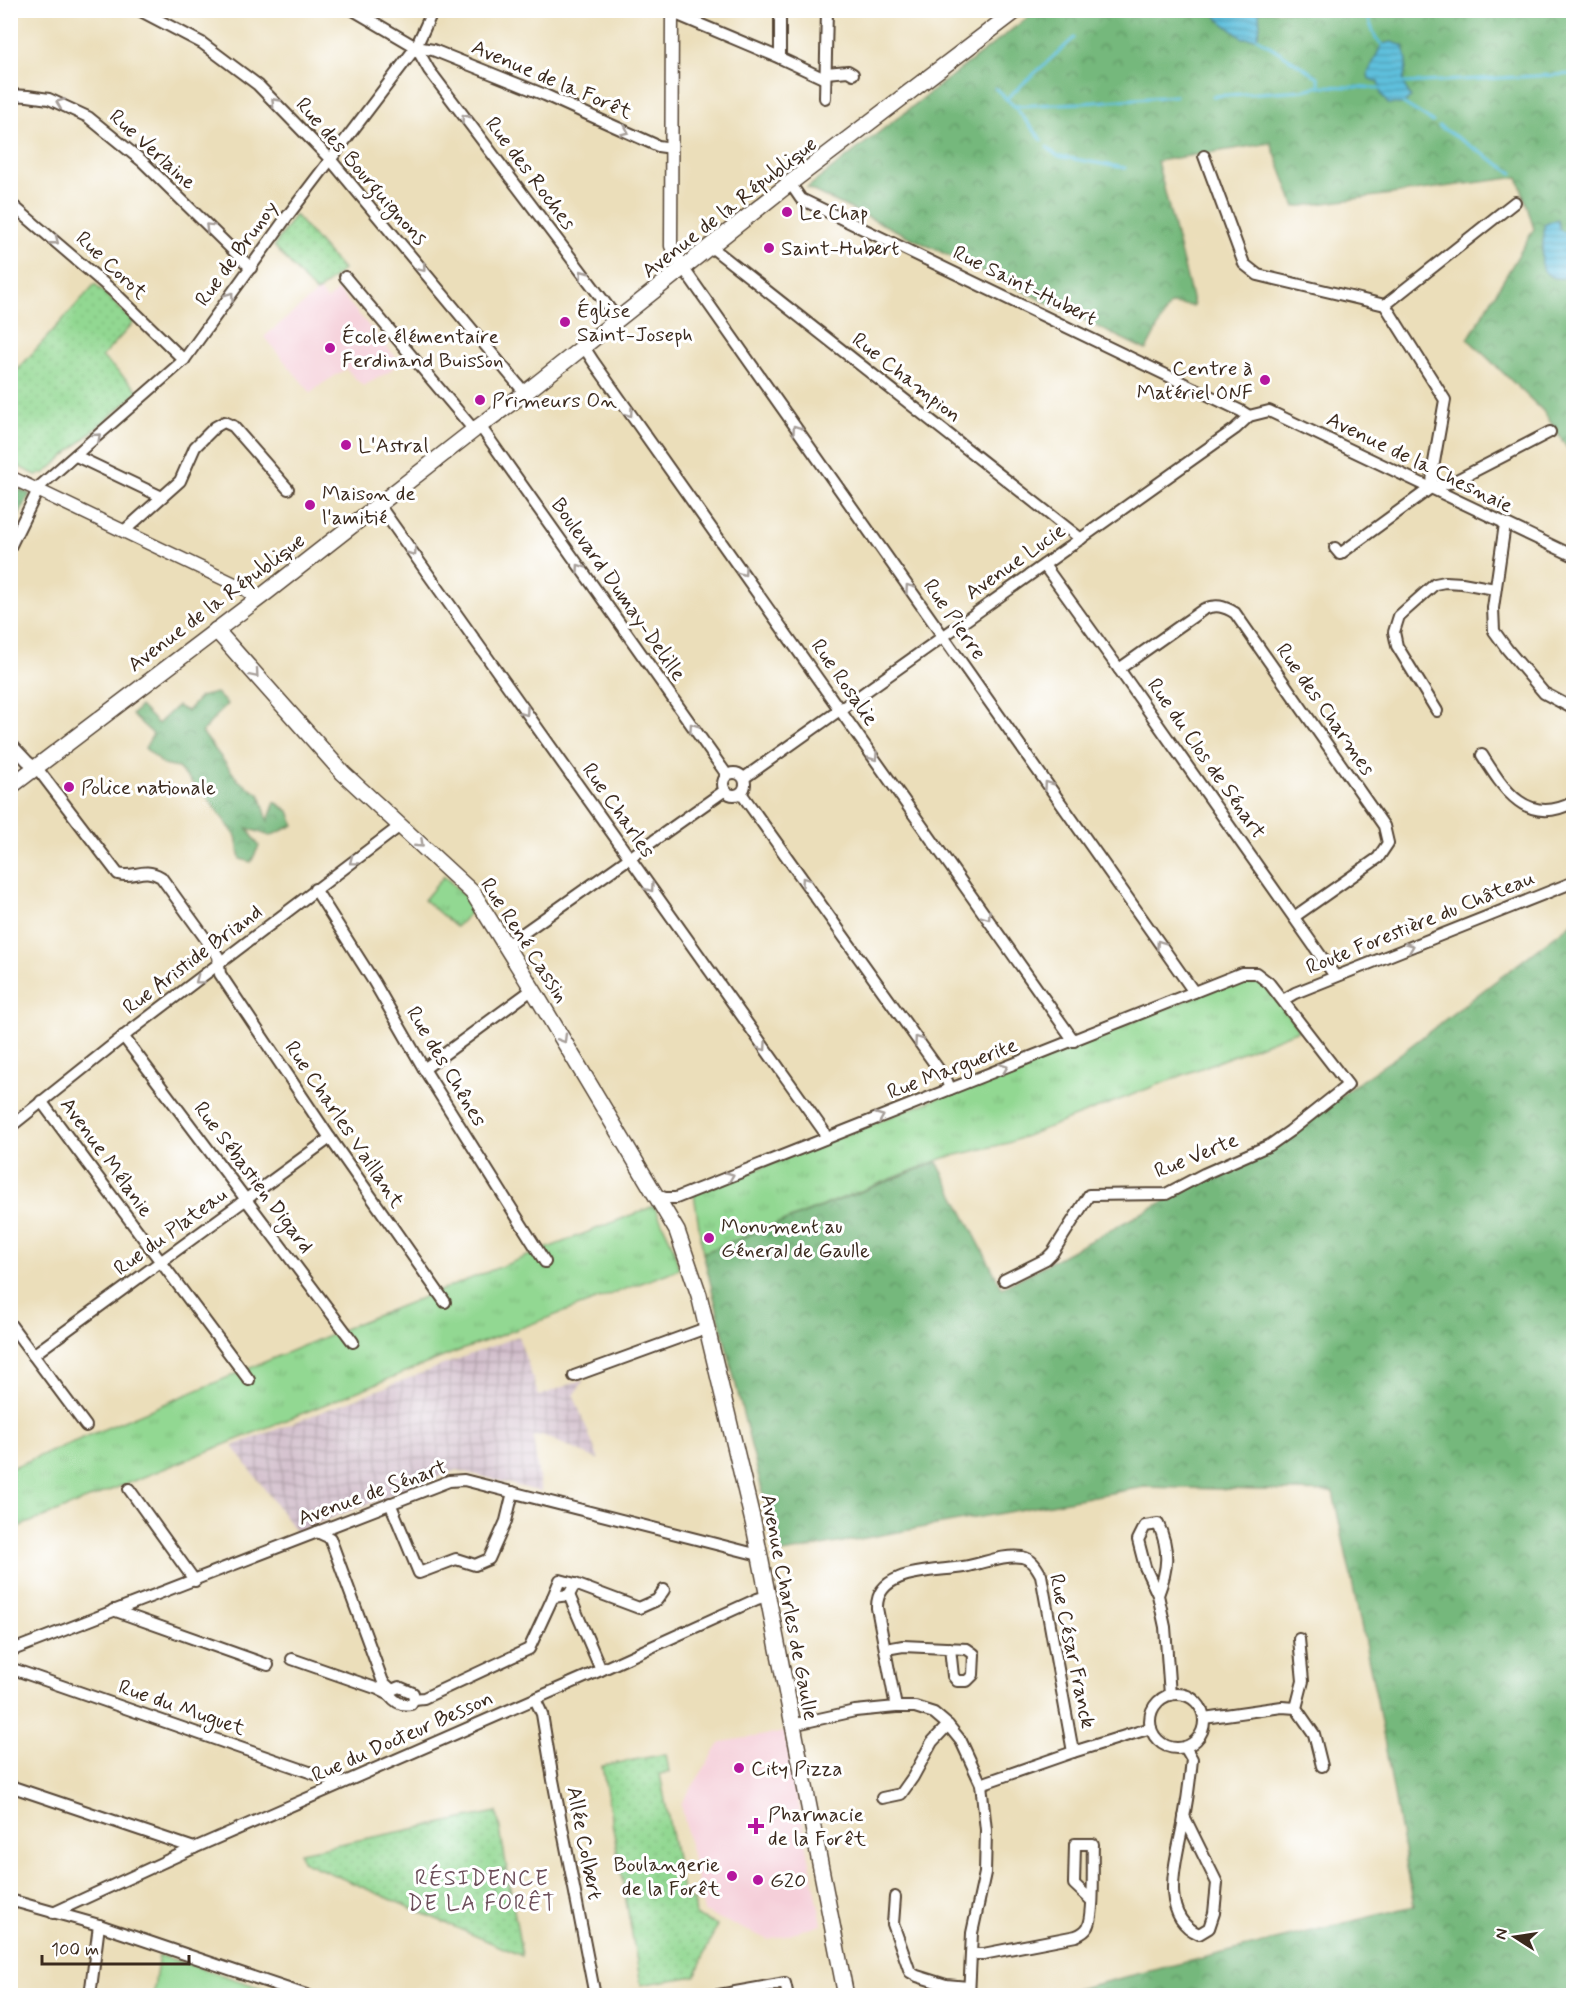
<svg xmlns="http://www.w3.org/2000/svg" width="1584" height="2006" font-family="Mynerve,sans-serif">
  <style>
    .built { fill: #f5cfd9 }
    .industrial { fill: url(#industrial-grid) }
    .grass { fill: url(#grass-tufts); stroke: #668158; stroke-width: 1.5 }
    .forest { fill: url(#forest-crowns); stroke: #58714d; stroke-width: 1.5 }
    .park { fill: url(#park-dots); stroke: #668158; stroke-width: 1.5 }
    .pitch { fill: #92d892; stroke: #668158; stroke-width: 1.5 }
    .water { fill: url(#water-rules); stroke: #4c757e; stroke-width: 1.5 }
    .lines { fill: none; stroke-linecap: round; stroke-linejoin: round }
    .stream { stroke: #5ec0dd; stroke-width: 3 }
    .minor-casing { stroke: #554535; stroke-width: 14 }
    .tertiary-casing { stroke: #554535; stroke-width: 15 }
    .secondary-casing { stroke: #554535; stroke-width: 18 }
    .minor { stroke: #fff; stroke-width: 10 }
    .tertiary { stroke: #fff; stroke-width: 12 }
    .secondary { stroke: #fff; stroke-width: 15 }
    .oneway { stroke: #a79f9a }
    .poi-dot { fill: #b5179e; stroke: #fff; stroke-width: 2 }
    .labels { text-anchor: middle; stroke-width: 6; stroke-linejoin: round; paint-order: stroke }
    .street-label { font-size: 21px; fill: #3b2a1e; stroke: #fff }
    .poi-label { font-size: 21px; fill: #3b2a1e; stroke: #fff; text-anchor: start }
    .neighbourhood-label { font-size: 22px; letter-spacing: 1.5px; fill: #6d505b; stroke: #fff }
  </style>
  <defs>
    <pattern id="industrial-grid" width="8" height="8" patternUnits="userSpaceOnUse" patternTransform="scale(1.5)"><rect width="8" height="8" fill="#d1bdcb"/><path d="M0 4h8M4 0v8" fill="none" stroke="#ab9aa4"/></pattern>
    <pattern id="grass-tufts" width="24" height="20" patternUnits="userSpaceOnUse" patternTransform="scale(1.5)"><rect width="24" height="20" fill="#92d892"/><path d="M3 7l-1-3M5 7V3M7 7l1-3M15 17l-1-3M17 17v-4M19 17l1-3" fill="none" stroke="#7fba7d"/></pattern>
    <pattern id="forest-crowns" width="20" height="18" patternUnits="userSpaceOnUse" patternTransform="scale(1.5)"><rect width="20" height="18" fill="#75b87c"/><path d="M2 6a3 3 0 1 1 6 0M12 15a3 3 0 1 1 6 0" fill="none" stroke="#619665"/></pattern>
    <pattern id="park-dots" width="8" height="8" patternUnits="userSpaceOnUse" patternTransform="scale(1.5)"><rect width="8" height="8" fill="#92d892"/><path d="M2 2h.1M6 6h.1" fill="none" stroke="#7fba7d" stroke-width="1.8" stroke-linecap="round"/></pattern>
    <pattern id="water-rules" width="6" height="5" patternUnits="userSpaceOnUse" patternTransform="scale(1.5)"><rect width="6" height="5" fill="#5ec0dd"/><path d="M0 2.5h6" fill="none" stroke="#4f9cb3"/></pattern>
  </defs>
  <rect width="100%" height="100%" fill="#fff"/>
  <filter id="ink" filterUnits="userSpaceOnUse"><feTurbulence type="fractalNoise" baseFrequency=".0167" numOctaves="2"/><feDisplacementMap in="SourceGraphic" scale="12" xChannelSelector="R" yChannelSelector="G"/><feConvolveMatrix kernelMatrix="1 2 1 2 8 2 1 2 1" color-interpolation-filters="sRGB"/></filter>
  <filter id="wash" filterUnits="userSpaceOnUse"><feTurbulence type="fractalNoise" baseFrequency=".008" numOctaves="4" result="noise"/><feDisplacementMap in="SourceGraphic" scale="24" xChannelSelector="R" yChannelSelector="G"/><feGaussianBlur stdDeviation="1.35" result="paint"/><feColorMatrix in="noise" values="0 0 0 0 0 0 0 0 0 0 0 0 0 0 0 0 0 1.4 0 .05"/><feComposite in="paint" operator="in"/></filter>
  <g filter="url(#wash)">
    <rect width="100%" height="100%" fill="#ebdeba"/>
    <!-- built -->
    <g class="built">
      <path d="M338,290l61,71 -10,11 -26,14 -17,-17 -24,15 -11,9 -47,-56 55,-46 8,9z"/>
      <path d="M785,1732l37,192 -53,16 -65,-28 -23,-108 40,-62z"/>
    </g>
    <!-- industrial -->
    <path class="industrial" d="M518,1336l21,60 45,-17 -10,17 25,64 -57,-25 -9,2 8,55 -84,-22 -161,62 -63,-86z"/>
    <!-- grass -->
    <g class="grass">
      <path d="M444,876l25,24 6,8 -19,19 -32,-27z"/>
      <path d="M1248,976l14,5 37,49 -291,113 -64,15 -241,95 -9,-59z"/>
      <path d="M654,1206l19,40 6,23 -231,86 -437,175v-62l342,-143z"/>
    </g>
    <!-- forest -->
    <g class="forest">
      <path d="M1036,11h537v446l-30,-46 -75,-72 66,-110 -16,-52 -223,30 -24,-64 -114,18 37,145 -24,-2 -24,46 -339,-162z"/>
      <path d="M11,486l19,8 -19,38z"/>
      <path d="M216,693l11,11 -25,28 36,48 22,15 8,26 7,-19 14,9 5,14 -24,11 -23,-8 12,18 -8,16 -11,-3 -4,-23 -27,-36 -31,-32 -14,-3 -19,-17 8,-14 -21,-19 8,-9 18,18 19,-18 10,5 13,-14z"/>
      <path d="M1573,922v1073h-521l362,-89 -37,-206 -44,-208 -189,-5 -366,67 -75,-301 234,-91 65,126 196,-105 65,-28 27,-17 63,-52 43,-29z"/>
    </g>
    <!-- park -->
    <g class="park">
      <path d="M295,215l48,55 -27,23 -42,-47z"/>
      <path d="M95,284l39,38 -32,35 37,34 -94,82 -9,2 -25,-12v-86z"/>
      <path d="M666,1754l3,18 -9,2 24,127 10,-2 2,17 21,9 -22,51 -54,9 -39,-219z"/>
      <path d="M497,1812l25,144 -220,-95 -2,-9z"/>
    </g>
    <!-- pitch -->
    <g class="pitch">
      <path d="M505,1869l6,31 -16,3 -6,-31z"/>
      <path d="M159,1955l125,40h-131z"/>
    </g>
    <!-- water -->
    <g class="water">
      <path d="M1213,11h46l1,16 -3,11h-15l-24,-19z"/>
      <path d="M1392,42l12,4 3,15 -4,22 8,15 -10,6h-13l-7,-10 -2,-12 -10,-3 -1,-6 14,-29z"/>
      <path d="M1557,219l3,11 14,5 -1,39c-8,4 -14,6 -23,2 -16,-7 -4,-37 -6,-51z"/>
    </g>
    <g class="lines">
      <!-- stream -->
      <g class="stream">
        <path d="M1365,10l11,29 6,5"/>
        <path d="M1257,38l61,39 2,9"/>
        <path d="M1403,83l171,-9"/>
        <path d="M995,88l19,18 28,34"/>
        <path d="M1213,96l91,-6 16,-4 60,2"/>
        <path d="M1006,99l68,-61"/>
        <path d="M1403,103l30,19"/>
        <path d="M1014,106l68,-3 94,-7"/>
        <path d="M1439,126l74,47"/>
        <path d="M1047,147l10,9 68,12"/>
        <path d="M1568,277l6,10"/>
      </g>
    </g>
  </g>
  <g filter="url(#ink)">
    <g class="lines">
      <!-- minor casing -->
      <g class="minor-casing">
        <g id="minor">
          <path d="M139,10l63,33 56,42 72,74 195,234"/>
          <path d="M353,10l63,37 17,3 112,45 113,51 14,2"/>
          <path d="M666,10l114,48 45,21"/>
          <path d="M416,47l13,23 189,250"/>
          <path d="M780,58v-48"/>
          <path d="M826,73l22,-2 5,3"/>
          <path d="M10,95l18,1 21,3 39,18 54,44 109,107"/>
          <path d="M825,98l2,-88"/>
          <path d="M1204,156l40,108 14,11 127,30 60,95 -12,68 -1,19"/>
          <path d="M790,183l11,16 440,212 8,5"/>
          <path d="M10,203l104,89 70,68"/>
          <path d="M710,246l371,293"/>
          <path d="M684,269l510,723"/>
          <path d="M345,277l129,153"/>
          <path d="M1385,305l130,-103"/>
          <path d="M584,347l9,14 481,680"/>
          <path d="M480,426l247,349"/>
          <path d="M76,456l86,41"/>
          <path d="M379,505l444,625 3,8"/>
          <path d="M1505,524l-12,84 1,23 13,18 37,44 30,16"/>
          <path d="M124,531l56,-50 15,-34 20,-20 9,-5 9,4 55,63"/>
          <path d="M10,547l30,-61 144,-126 102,-142 130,-171 17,-37"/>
          <path d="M1335,548l5,6 92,-67 21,-5 97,-50"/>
          <path d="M1044,565l75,104 216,307"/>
          <path d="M1119,669l85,-60c12,-5 20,-3 31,4l149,213 4,17 -10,15 -84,59"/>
          <path d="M1437,711l-40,-65 -3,-14 5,-16 36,-32 10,-2 17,1 33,6"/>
          <path d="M10,743l17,18 13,11 78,102c17,5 24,-8 43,3l57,79 2,18 110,164 115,164"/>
          <path d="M1482,755c22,35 45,72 92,47"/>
          <circle cx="734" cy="784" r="11"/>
          <path d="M744,778l491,-349 14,-13 20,-5 305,145"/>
          <path d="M741,793l206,288 3,8"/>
          <path d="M315,889l59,93 50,87 121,193"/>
          <path d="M505,946l219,-155"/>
          <path d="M1283,1000l12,-7 279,-111"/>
          <path d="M123,1036l230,306"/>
          <path d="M424,1069l109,-80"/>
          <path d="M41,1101l208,279"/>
          <path d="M10,1127l119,-95 271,-206"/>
          <path d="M657,1195l8,3h11l566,-225h14l13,10 79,102 -58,46 -20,14 -66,29 -38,20 -77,1 -36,57 -7,7 -42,21"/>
          <path d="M10,1324l76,102"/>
          <path d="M33,1355l297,-217"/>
          <path d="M574,1376l132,-48"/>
          <path d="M129,1489l66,92"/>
          <path d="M390,1503l29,70 37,-14 19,6 14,-6 17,-38 7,-29"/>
          <path d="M317,1532l13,6 53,144 9,8"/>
          <path d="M560,1580l15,4 -6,11 -16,2z"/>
          <path d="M575,1584l64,24 18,-8 7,-10"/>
          <path d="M569,1595l32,75"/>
          <path d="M1158,1595c10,-26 12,-46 0,-71l-13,2 -7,14 7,27 13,28 7,32 5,68"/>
          <path d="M113,1610l155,55"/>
          <path d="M1299,1639l4,42 -7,27 18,26 8,32"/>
          <path d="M886,1649l17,-3 64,3 7,5 -1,21 -6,6h-10l-4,-5 -3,-28"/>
          <path d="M10,1651l439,-170 15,-1 295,75"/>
          <path d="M292,1659l86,30 12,6"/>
          <path d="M10,1668l331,115"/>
          <path d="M399,1687l14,6 1,6 -3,5c-9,2 -16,-2 -21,-9l2,-5z"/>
          <circle cx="1177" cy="1721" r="27"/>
          <path d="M414,1699l10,-1 105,-49 24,-52"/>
          <path d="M535,1699l7,15 11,66 42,216"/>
          <path d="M896,1707l-19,-99c-1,-40 59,-36 86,-41 19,-3 40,-13 59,-10 10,2 14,9 19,18l32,177"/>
          <path d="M1204,1718l78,-11 14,1"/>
          <path d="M792,1725l63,-14 41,-4h19l19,6 14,12 13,16 20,43 5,46 -1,43 -13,60 -3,63"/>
          <path d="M981,1784l92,-32 78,-24"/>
          <path d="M10,1786l184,62"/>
          <path d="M882,1798l19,-4 12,-17 19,-35 16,-17"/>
          <path d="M1184,1816l33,67 -3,30 -5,15 -10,6c-42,-18 -22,-76 -16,-110 4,-22 7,-43 9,-65l-7,-12"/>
          <path d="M895,1897l-2,27 17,48 7,4 29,9 22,2"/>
          <path d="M10,1900l89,25 210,71"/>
          <path d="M53,1913l141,-65 407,-178 156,-71 10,-3"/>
          <path d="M971,1954h12l93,-18c5,-2 9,-4 12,-9 7,-12 4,-66 5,-83h-18l-1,40 17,16"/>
          <path d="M90,1996l9,-71"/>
          <path d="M713,1996l72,-13 3,13"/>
        </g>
      </g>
      <!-- tertiary casing -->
      <g class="tertiary-casing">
        <g id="tertiary">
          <path d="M672,10l-1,236 13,23"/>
          <path d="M10,477l235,112 13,10"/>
        </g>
      </g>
      <!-- secondary casing -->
      <g class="secondary-casing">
        <g id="secondary">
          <path d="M216,630l127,143 130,120 65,105 139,233 22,64 55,231 92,470"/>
          <path d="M10,787l257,-195 207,-162 51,-37 265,-210 227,-173"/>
        </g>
      </g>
      <!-- minor -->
      <use href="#minor" class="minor"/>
      <!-- tertiary -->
      <use href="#tertiary" class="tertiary"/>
      <!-- secondary -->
      <use href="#secondary" class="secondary"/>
    </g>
    <!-- one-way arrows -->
    <defs><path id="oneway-chevron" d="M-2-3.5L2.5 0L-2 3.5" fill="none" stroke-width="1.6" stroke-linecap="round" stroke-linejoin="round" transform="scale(1.5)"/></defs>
    <g class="oneway">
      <use href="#oneway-chevron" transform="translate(275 102) rotate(-134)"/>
      <use href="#oneway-chevron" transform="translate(60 103) rotate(-158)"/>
      <use href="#oneway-chevron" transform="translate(465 118) rotate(-127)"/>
      <use href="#oneway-chevron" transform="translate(625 131) rotate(24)"/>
      <use href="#oneway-chevron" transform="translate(209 227) rotate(-135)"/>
      <use href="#oneway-chevron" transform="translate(55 241) rotate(38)"/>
      <use href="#oneway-chevron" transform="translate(422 268) rotate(50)"/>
      <use href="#oneway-chevron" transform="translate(583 274) rotate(-127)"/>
      <use href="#oneway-chevron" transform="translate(230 296) rotate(-54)"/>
      <use href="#oneway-chevron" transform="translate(629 413) rotate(54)"/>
      <use href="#oneway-chevron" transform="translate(796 429) rotate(-125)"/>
      <use href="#oneway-chevron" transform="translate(97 437) rotate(-42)"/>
      <use href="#oneway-chevron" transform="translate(413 552) rotate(55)"/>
      <use href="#oneway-chevron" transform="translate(580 568) rotate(-125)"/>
      <use href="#oneway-chevron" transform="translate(743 572) rotate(55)"/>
      <use href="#oneway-chevron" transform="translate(909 588) rotate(-125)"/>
      <use href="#oneway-chevron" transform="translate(255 674) rotate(49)"/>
      <use href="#oneway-chevron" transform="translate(525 712) rotate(55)"/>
      <use href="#oneway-chevron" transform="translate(693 727) rotate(-125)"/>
      <use href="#oneway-chevron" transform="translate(874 757) rotate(55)"/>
      <use href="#oneway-chevron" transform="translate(1048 785) rotate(-125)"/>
      <use href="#oneway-chevron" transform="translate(420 844) rotate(43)"/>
      <use href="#oneway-chevron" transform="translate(353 861) rotate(143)"/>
      <use href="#oneway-chevron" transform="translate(805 881) rotate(-126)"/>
      <use href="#oneway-chevron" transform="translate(650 888) rotate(55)"/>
      <use href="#oneway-chevron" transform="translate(987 916) rotate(55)"/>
      <use href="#oneway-chevron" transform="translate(1160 944) rotate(-125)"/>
      <use href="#oneway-chevron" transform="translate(1410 947) rotate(-22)"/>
      <use href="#oneway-chevron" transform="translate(199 980) rotate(143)"/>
      <use href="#oneway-chevron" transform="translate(563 1039) rotate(59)"/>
      <use href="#oneway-chevron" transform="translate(918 1040) rotate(-126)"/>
      <use href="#oneway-chevron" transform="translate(763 1047) rotate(55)"/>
      <use href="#oneway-chevron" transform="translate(1004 1068) rotate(-21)"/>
      <use href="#oneway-chevron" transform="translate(880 1117) rotate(-22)"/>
      <use href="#oneway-chevron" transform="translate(730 1176) rotate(-22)"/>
    </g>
  </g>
  <!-- markers -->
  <g class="poi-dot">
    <circle cx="787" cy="212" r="6"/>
    <circle cx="769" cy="248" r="6"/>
    <circle cx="565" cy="322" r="6"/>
    <circle cx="330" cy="348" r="6"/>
    <circle cx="1265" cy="380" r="6"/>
    <circle cx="480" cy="400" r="6"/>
    <circle cx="346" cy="445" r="6"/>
    <circle cx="310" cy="505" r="6"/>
    <circle cx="69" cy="787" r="6"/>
    <circle cx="709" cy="1238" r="6"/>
    <circle cx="739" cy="1768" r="6"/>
    <path d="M753 1817h6v6h6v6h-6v6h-6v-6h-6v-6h6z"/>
    <circle cx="732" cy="1876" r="6"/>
    <circle cx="758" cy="1880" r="6"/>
  </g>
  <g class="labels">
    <!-- street labels -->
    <g class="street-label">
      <text transform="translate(552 79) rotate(23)" y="7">Avenue de la Forêt</text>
      <text transform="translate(153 149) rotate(42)" y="7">Rue Verlaine</text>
      <text transform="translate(362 171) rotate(49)" y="7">Rue des Bourguignons</text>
      <text transform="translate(531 173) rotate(53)" y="7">Rue des Roches</text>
      <text transform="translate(729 207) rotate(-38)" y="7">Avenue de la République</text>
      <text transform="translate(236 253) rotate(-54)" y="7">Rue de Brunoy</text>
      <text transform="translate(112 265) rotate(43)" y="7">Rue Corot</text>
      <text transform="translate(1025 285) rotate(26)" y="7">Rue Saint-Hubert</text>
      <text transform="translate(907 377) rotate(38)" y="7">Rue Champion</text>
      <text transform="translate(1420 462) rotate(26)" y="7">Avenue de la Chesnaie</text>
      <text transform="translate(1015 561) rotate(-35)" y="7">Avenue Lucie</text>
      <text transform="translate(619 589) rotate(55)" y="7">Boulevard Dumay-Delille</text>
      <text transform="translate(216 602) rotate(-37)" y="7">Avenue de la République</text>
      <text transform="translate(955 619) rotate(55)" y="7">Rue Pierre</text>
      <text transform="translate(845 682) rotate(55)" y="7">Rue Rosalie</text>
      <text transform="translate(1326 709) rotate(55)" y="7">Rue des Charmes</text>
      <text transform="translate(1207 758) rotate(55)" y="7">Rue du Clos de Sénart</text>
      <text transform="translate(619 810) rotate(55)" y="7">Rue Charles</text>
      <text transform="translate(1420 922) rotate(-22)" y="7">Route Forestière du Château</text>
      <text transform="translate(525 940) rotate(57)" y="7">Rue René Cassin</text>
      <text transform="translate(192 959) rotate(-37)" y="7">Rue Aristide Briand</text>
      <text transform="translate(447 1066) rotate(59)" y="7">Rue des Chênes</text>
      <text transform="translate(952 1068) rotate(-21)" y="7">Rue Marguerite</text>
      <text transform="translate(345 1124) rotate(56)" y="7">Rue Charles Vaillant</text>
      <text transform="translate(1196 1155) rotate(-22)" y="7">Rue Verte</text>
      <text transform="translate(107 1157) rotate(54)" y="7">Avenue Mélanie</text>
      <text transform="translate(254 1177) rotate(53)" y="7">Rue Sébastien Digard</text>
      <text transform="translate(170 1231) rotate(-36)" y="7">Rue du Plateau</text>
      <text transform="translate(372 1492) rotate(-20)" y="7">Avenue de Sénart</text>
      <text transform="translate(790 1607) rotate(79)" y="7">Avenue Charles de Gaulle</text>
      <text transform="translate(1073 1651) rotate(78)" y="7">Rue César Franck</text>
      <text transform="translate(182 1707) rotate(19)" y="7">Rue du Muguet</text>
      <text transform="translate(402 1736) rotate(-24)" y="7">Rue du Docteur Besson</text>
      <text transform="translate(585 1843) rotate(79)" y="7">Allée Colbert</text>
    </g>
    <!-- poi labels -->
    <g class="poi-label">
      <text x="799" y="219">Le Chap</text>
      <text x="781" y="255">Saint-Hubert</text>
      <text x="577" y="317">Église<tspan x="577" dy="24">Saint-Joseph</tspan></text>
      <text x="342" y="343">École élémentaire<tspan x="342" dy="24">Ferdinand Buisson</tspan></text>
      <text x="1253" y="375" text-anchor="end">Centre à<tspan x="1253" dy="24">Matériel ONF</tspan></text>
      <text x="492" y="407">Primeurs On</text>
      <text x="358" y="452">L'Astral</text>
      <text x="322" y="500">Maison de<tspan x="322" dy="24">l'amitié</tspan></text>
      <text x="81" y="794">Police nationale</text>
      <text x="721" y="1233">Monument au<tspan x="721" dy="24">Géneral de Gaulle</tspan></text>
      <text x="751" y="1775">City Pizza</text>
      <text x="768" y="1821">Pharmacie<tspan x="768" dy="24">de la Forêt</tspan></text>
      <text x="720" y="1871" text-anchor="end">Boulangerie<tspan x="720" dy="24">de la Forêt</tspan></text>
      <text x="770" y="1887">G20</text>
    </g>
    <!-- neighbourhood labels -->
    <g class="neighbourhood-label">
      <text x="482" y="1885">RÉSIDENCE<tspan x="482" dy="25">DE LA FORÊT</tspan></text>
    </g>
  </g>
  <!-- margin -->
  <rect width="1584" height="2006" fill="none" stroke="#fff" stroke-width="36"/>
  <!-- north arrow -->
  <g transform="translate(1515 1937) rotate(282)" stroke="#ffffff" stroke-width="4.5" paint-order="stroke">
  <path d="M0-4.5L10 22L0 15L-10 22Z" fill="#3b2a1e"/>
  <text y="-9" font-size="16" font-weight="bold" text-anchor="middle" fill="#3b2a1e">N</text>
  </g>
  <!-- scale -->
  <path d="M42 1955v9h147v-9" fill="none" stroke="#3b2a1e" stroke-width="3"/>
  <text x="51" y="1955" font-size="18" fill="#3b2a1e" stroke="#ffffff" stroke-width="4.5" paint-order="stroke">100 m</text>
</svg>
